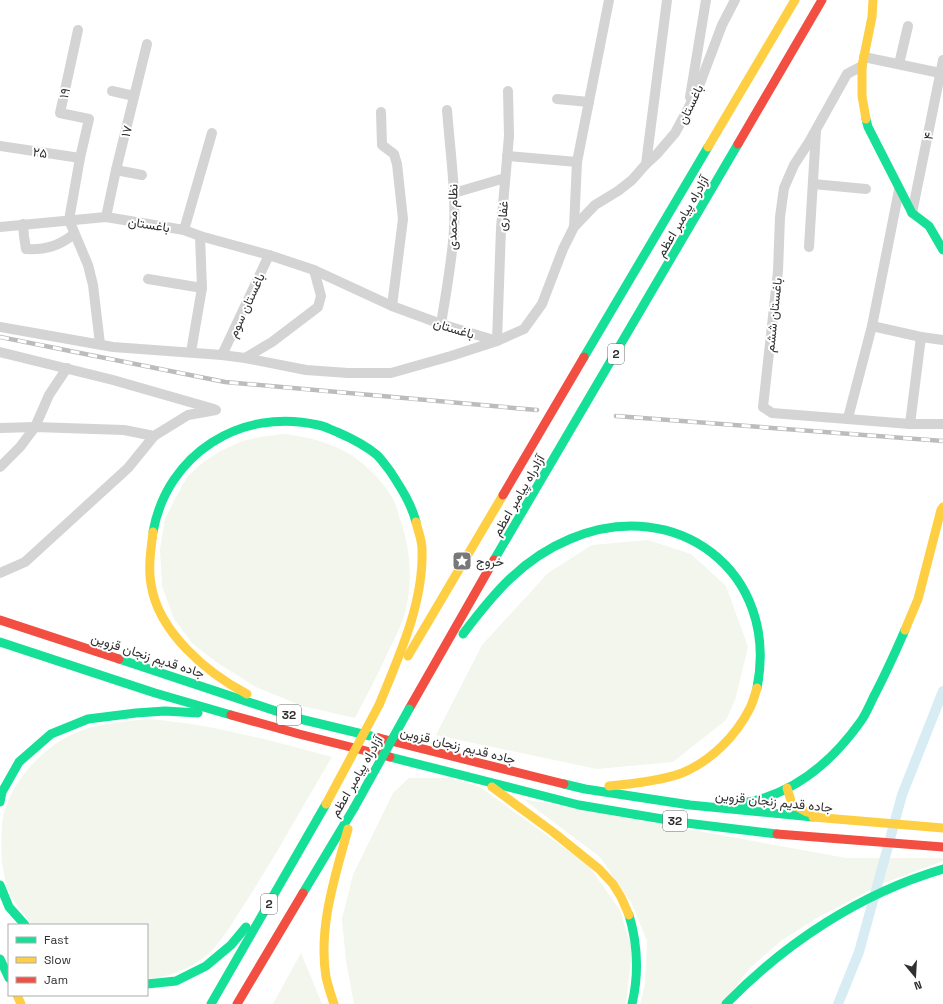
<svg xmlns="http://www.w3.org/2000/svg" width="943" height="1004" font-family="'Space Grotesk',Vazirmatn,sans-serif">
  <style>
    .green { fill: #f2f6ec }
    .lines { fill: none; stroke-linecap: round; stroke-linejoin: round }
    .canal { stroke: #d8ecf4; stroke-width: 10 }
    .street { stroke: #d4d4d4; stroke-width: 10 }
    .fast { stroke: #16e098; stroke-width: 9 }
    .slow { stroke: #ffcf43; stroke-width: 9 }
    .jam { stroke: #f24e42; stroke-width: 9 }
    .rail-casing { stroke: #bcbcbc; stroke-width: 4.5 }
    .rail { stroke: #fff; stroke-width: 3; stroke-dasharray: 9; stroke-linecap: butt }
    .fast-bridge { stroke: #16e098; stroke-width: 9 }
    .slow-bridge { stroke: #ffcf43; stroke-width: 9 }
    .labels { text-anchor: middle; stroke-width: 4; stroke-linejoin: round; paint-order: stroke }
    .shield { fill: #fff; stroke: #6e6e6e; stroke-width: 1 }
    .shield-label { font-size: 12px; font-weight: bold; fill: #303030 }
    .street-label { font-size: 13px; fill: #303030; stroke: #fff }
    .poi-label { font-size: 13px; fill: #303030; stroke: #fff; text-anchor: start }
  </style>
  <rect width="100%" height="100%" fill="#fff"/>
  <!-- green -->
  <g class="green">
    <path d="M283,434c19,2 37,6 55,14 22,10 43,30 55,51 3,5 4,11 6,17 11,29 14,62 7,93 -3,13 -10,26 -16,39 -11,24 -23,47 -35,70l-53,-12 -46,-19 -40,-25 -23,-18 -19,-25 -12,-33 -2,-37 5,-30 12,-24 11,-19 13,-12 19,-13 23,-10 17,-4z"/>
    <path d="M648,540l43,14 35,32 22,61 -13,53 -9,20 -53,42 -76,7 -161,-34 46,-90 66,-72 44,-28z"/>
    <path d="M148,719c64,5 123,22 184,38 -30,50 -58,102 -90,151 -10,15 -21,35 -34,46 -20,17 -37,21 -61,26v-55h-115c-7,-10 -18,-22 -23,-33 -4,-9 -5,-20 -7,-29 -1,-12 -1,-25 0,-37 3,-37 36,-75 69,-91 24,-12 51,-13 77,-16z"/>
    <path d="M409,778h41l30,9 108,78 32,45 12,40 -6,54h-272l-8,-43 -4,-42 11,-44 40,-82z"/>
    <path d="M523,799l323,59h97v3l-59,22 -67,35 -35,22 -31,27 -29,37h-82l5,-20 2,-43 -15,-37 -32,-47z"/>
    <path d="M301,953l21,51h-49z"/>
  </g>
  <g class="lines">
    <!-- canal -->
    <path class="canal" d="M838,1004l21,-52 43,-157 41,-104"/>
    <!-- street -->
    <g class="street">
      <path d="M78,30l-18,83 29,6 -9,39 -11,62 19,45 5,20 7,59"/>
      <path d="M864,57l76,16"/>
      <path d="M899,64l9,-38"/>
      <path d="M862,66l-15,8 -38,68 -15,23 -10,23 -4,29 -2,54 -15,136 9,6 138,11h33"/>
      <path d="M112,91l22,5"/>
      <path d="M690,97l16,-97"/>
      <path d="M557,99l32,3"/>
      <path d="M381,112l1,33 12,9 3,10 6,55 -11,87"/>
      <path d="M0,146l80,12"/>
      <path d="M507,156l70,6"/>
      <path d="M646,164l21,-164"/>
      <path d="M116,170l26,5"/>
      <path d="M813,184l53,5"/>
      <path d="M454,193l51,-15"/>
      <path d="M912,213l31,-153"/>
      <path d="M106,217l10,-47 31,-126"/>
      <path d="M23,224l1,12 2,13c20,1 33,-3 48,-15"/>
      <path d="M0,227l106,-10 78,13 16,6 69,19 45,15 78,36 49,18 56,17 27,-12 18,-25 21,-55 11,-22 21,-22 23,-14 14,-11 14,-16 11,-10 18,-21 13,-24 11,-23 23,-61 13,-25"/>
      <path d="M574,227l3,-65 32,-162"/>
      <path d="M184,230l28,-97"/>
      <path d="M809,247l7,-116"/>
      <path d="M148,279l54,9"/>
      <path d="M441,324c5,-31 11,-63 13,-94 2,-40 -4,-80 -7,-120"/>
      <path d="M872,326l49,11 22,3"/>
      <path d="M0,327l113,20 109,8 23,3 61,12 42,3h43l60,-17 46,-15 4,-113 8,-92 -1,-45"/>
      <path d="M0,352l113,28 101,29"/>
      <path d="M191,352l11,-64 -2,-52"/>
      <path d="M222,355l47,-100"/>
      <path d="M245,358l27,-16 46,-35 3,-11 -7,-26"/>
      <path d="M848,418l24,-92 27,-136"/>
      <path d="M910,424l11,-87"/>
      <path d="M0,428l35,-1 89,3 30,6"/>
      <path d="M0,467l20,-20 15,-20 14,-32 18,-27"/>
      <path d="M0,573l25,-11 103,-94 26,-32 34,-21 28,-5"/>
    </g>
    <!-- fast -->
    <g class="fast">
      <path d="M866,119l2,8 44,86 17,13 14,24"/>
      <path d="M584,357l124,-210"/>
      <path d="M153,532c14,-78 88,-125 165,-107 7,1 13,5 19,7 14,6 28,13 40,23 5,5 9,11 13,16 11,17 21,32 26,51"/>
      <path d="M494,560l244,-416"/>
      <path d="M463,634c31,-41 59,-75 107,-95 107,-45 210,33 187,149"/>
      <path d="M0,642l155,51 76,22"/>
      <path d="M119,659l181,60 79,19"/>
      <path d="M390,757l189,48 107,18 91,11"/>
      <path d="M564,784l21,5 105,16 123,12"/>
      <path d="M0,802l2,-10 17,-30 32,-28 37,-15 48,-6 29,-2 33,2"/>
      <path d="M726,803c9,-1 19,0 27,-2 47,-11 81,-42 108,-80 5,-7 9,-17 13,-25 11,-21 21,-43 31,-66"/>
      <path d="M0,885l9,22 16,18"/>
      <path d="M303,893l51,-85"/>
      <path d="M629,915c9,30 10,59 3,89"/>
      <path d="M0,959l9,19"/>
      <path d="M147,984l29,-3 30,-15 25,-21 15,-18"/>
      <path d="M211,1004l115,-200"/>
      <path d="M726,1004c59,-61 135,-111 217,-135"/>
    </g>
    <!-- slow -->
    <g class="slow">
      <path d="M866,119l-4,-23v-30l10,-49 1,-17"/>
      <path d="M708,147l87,-147"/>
      <path d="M153,532c-2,17 -5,35 -2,52 7,48 56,89 96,110"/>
      <path d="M905,630l13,-31 23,-89 2,-3"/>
      <path d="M408,656l95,-161"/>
      <path d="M379,705c20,-49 45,-102 43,-156 0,-9 -4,-18 -6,-27"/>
      <path d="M609,786c22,-2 52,-5 73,-13 29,-12 54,-37 68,-65 3,-6 5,-14 7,-20"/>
      <path d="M492,787l61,45 46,37 14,15 8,13 8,18"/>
      <path d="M787,788l5,16 15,8 8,2"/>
      <path d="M813,817l130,11"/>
      <path d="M17,995l4,9"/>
      <path d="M334,1004c-3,-9 -6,-18 -8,-27 -8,-50 9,-100 22,-148"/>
    </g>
    <!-- jam -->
    <g class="jam">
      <path d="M738,144l84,-144"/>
      <path d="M503,495l81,-138"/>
      <path d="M0,620l119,39"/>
      <path d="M409,709l85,-149"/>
      <path d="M231,715l68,19 91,23"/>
      <path d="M379,738l185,46"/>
      <path d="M777,834l166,13"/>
      <path d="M237,1004l66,-111"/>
    </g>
    <!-- rail casing -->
    <g class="rail-casing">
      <g id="rail">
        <path d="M0,337l225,45 312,28"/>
        <path d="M616,416l327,25"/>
      </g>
    </g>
    <!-- rail -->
    <use href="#rail" class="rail"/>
    <!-- fast-bridge -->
    <path class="fast-bridge" d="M354,808l55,-99"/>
    <!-- slow-bridge -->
    <path class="slow-bridge" d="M326,804l53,-99"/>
  </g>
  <!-- icons -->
  <defs>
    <g id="sight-square" transform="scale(1)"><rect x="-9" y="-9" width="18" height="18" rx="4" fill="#787878" stroke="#fff"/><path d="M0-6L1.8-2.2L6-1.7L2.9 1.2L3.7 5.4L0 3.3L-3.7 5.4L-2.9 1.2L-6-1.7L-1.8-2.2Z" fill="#fff"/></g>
  </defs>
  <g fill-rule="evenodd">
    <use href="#sight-square" x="462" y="561"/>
  </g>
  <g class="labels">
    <!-- shield labels -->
    <g class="shield">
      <rect x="608" y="344" width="16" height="20" rx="3"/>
      <rect x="277" y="705" width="24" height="20" rx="3"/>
      <rect x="663" y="811" width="24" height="20" rx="3"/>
      <rect x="261" y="894" width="16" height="20" rx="3"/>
    </g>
    <g class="shield-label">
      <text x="616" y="358">2</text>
      <text x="289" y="719">32</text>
      <text x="675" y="825">32</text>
      <text x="269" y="908">2</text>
    </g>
    <!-- street labels -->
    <g class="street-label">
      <text transform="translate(64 93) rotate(-78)" y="5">۱۹</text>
      <text transform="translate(690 104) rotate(-64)" y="5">باغستان</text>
      <text transform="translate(126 131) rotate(-76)" y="5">۱۷</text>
      <text transform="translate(928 136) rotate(-79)" y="5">۴</text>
      <text transform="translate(40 152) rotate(8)" y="5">۲۵</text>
      <text transform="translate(502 216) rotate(-86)" y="5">غفاری</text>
      <text transform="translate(682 216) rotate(-60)" y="5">آزادراه پیامبر اعظم</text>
      <text transform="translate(452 217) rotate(-89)" y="5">نظام محمدی</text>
      <text transform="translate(149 224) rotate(9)" y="5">باغستان</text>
      <text transform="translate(246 305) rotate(-65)" y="5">باغستان سوم</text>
      <text transform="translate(773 315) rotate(-84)" y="5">باغستان ششم</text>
      <text transform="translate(454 328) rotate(17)" y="5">باغستان</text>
      <text transform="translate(518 495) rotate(-60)" y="5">آزادراه پیامبر اعظم</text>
      <text transform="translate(148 655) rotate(18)" y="5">جاده قدیم زنجان قزوین</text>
      <text transform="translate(458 745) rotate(14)" y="5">جاده قدیم زنجان قزوین</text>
      <text transform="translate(356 776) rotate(-60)" y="5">آزادراه پیامبر اعظم</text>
      <text transform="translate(774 801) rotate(6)" y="5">جاده قدیم زنجان قزوین</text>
    </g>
    <!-- poi labels -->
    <g class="poi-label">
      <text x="476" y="566">خروج</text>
    </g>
  </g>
  <!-- legend -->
  <rect x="8" y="924" width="140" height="72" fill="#ffffff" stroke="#acacac"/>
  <rect x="16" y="937" width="20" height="6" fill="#16e098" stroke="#acacac"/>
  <text x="44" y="944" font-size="12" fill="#303030">Fast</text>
  <rect x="16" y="957" width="20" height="6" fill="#ffcf43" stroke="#acacac"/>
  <text x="44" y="964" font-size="12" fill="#303030">Slow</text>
  <rect x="16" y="977" width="20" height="6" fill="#f24e42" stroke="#acacac"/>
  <text x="44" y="984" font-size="12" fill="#303030">Jam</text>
  <!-- north arrow -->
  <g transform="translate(915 976) rotate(162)" stroke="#ffffff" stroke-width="3" paint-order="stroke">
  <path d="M0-3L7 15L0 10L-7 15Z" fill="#303030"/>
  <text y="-6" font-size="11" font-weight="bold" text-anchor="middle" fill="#303030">N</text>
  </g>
</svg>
